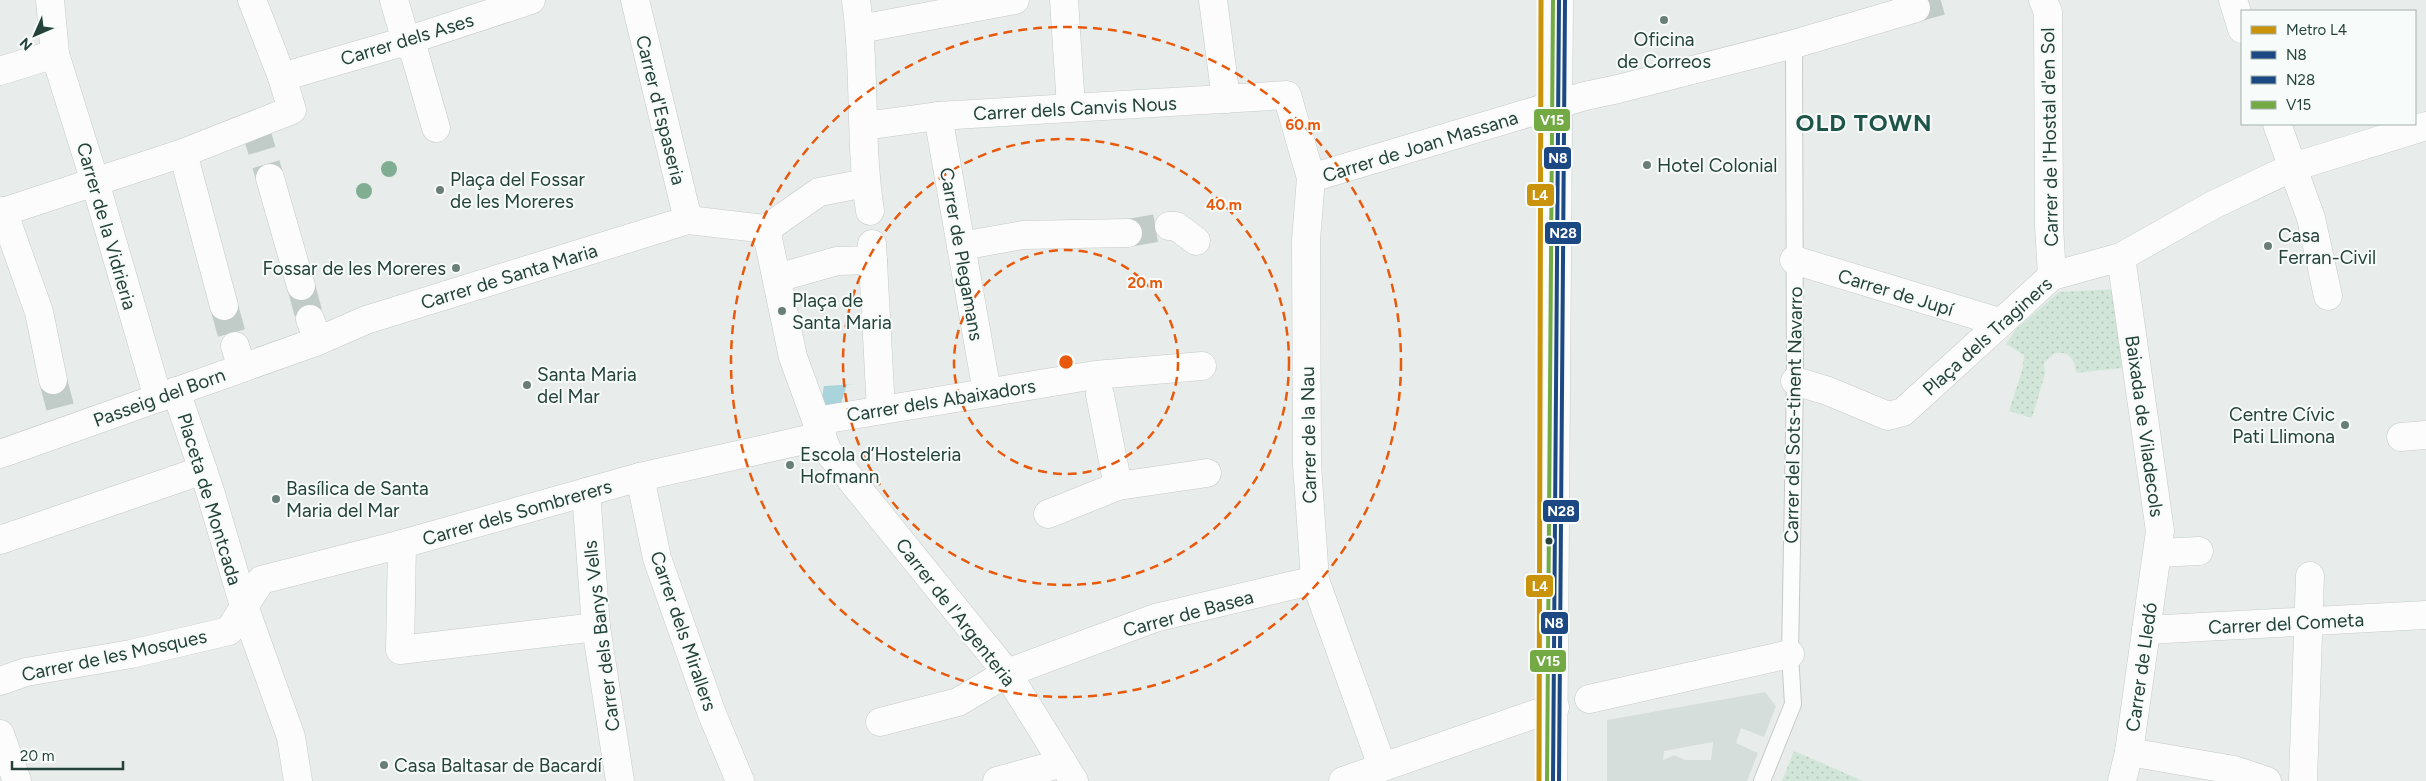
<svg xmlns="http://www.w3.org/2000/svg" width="2426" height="781" font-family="Figtree,sans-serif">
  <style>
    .built { fill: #d6dedb; fill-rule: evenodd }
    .green { fill: url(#green-dots) }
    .water { fill: #a9d4db }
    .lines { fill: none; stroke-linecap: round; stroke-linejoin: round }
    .street-tunnel { stroke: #c1cbc8; stroke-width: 28; stroke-dasharray: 28 14; stroke-linecap: butt }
    .lane-casing { stroke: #c5cac8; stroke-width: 18 }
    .street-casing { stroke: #c5cac8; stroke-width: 29 }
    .secondary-casing { stroke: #c3cbc8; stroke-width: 29 }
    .lane { stroke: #fcfcfc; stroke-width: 16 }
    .street { stroke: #fcfcfc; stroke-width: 28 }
    .secondary { stroke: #fcfcfc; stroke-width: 28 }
    .bus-1-casing { stroke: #f7fbf9; stroke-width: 8 }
    .bus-2-casing { stroke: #f7fbf9; stroke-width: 8 }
    .bus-3-casing { stroke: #f7fbf9; stroke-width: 8 }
    .bus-1 { stroke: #1c4883; stroke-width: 4 }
    .bus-2 { stroke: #1c4883; stroke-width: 4 }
    .bus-3 { stroke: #73aa44; stroke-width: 4 }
    .metro-1-casing { stroke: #f7fbf9; stroke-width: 9 }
    .metro-1 { stroke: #c9940c; stroke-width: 5 }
    .tree { fill: #81ae93 }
    .ring { fill: none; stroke: #e8590c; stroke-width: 2.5; stroke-dasharray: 9 6 }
    .poi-dot { fill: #697e78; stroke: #f7fbf9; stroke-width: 2 }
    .bus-dot { fill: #24423a; stroke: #f7fbf9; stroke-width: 2 }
    .labels { text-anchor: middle; stroke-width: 4; stroke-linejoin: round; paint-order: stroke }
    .street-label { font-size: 19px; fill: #24423a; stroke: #f7fbf9 }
    .poi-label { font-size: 19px; fill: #24423a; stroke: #f7fbf9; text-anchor: start }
    .district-label { font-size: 24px; font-weight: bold; letter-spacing: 1px; fill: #1f5548; stroke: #f7fbf9 }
    .centre { fill: #e8590c; stroke: #f7fbf9; stroke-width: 2.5 }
    .ring-label { font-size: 15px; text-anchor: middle; font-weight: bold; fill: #e8590c; stroke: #f7fbf9; stroke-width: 4; stroke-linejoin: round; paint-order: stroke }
    .line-badge { stroke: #f7fbf9; stroke-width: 2 }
    .badge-label { font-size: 14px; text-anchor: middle; font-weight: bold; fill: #fff }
  </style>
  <defs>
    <pattern id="green-dots" width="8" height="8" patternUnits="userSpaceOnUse" patternTransform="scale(1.25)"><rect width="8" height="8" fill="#d1e6d8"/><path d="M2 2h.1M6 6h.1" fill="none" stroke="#b3c6ba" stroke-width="1.8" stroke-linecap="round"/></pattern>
  </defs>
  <rect width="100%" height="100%" fill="#e8edeb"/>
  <!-- built -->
  <path class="built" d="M1765,692l11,14 -12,31 -23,-9 -5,15 22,10 -11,28h-140v-61zM1713,742l-2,18h-26l-11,-5 -11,5 1,-9z"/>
  <!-- green -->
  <g class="green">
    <path d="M2116,289l6,79 -46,5c-1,-14 -8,-24 -23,-19l-9,9 1,11 -13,44 -23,-7 13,-40 2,-16 -18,-11 10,-15 43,-37z"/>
    <path d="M1794,751l69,30h-81z"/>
  </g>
  <!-- water -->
  <path class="water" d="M859,384l-12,1 -6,18 -21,5 4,-22z"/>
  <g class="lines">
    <!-- street-tunnel -->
    <g class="street-tunnel">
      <path d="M1916,8l25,-7"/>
      <path d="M254,124l16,54"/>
      <path d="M1128,233l41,-7"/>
      <path d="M301,286l9,33"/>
      <path d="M224,306l11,40"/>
      <path d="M53,380l13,50"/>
    </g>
    <!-- lane casing -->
    <g class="lane-casing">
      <path id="lane" d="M1762,781l31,-77 -3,-50 5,-273 -1,-337"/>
    </g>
    <!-- street casing -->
    <g class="street-casing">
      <g id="street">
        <path d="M50,0l5,54 40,128 63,216"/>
        <path d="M394,0l12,41 9,14 21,73"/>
        <path d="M635,0l53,220"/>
        <path d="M856,0c10,70 3,141 14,211"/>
        <path d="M1064,0l7,107"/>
        <path d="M1213,0l13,99"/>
        <path d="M2043,0l5,12 1,214 3,50"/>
        <path d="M2233,0l9,29"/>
        <path d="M860,29l155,-29"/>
        <path d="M0,71l55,-17"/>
        <path d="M282,77l124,-36 125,-41"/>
        <path d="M938,116l49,276"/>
        <path d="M2277,124l34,94 17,78"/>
        <path d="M864,126l74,-10 349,-21 24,83 -5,62 1,224 8,116 67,186"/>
        <path d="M183,153l41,153"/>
        <path d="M270,178l31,108"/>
        <path d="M1311,178l274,-82 33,-7 176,-45 122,-36"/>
        <path d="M3,211l36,101 14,68"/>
        <path d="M0,213l183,-60 109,-43 -10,-33 -30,-77"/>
        <path d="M1169,226h7l20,15"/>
        <path d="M766,229l27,128 34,93 180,223 67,108"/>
        <path d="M872,244l9,166"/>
        <path d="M961,246l62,-11 105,-2"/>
        <path d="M2121,257l39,274 -31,221 -7,29"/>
        <path d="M1794,260l205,62"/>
        <path d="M777,278l60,-17 36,-1"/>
        <path d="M310,319l8,22"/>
        <path d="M235,346l7,22"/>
        <path d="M1795,381l33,10 60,25 15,-4 149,-136 69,-19 92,-52 80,-38 133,-41"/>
        <path d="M176,391l34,100 34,115 47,131 7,44"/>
        <path d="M1100,395l18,91 89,-13"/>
        <path d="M828,419l267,-44 107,-9"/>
        <path d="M2401,437l25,-2"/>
        <path d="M0,454l318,-113 48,-21 322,-100 78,9 53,-37 47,-9"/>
        <path d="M640,477l17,81 55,156 28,67"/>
        <path d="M586,492l10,135 24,154"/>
        <path d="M1048,514l70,-28"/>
        <path d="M0,540l203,-70"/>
        <path d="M402,544l-2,106 196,-23"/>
        <path d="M2158,553l41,-2"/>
        <path d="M2146,630l280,-15"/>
        <path d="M0,681l26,-9 105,-18 98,-23 32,-51 141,-36 238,-67 182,-41"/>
        <path d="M1589,699l201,-45"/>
        <path d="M880,722l78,-20 49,-29 148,-55 160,-38"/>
        <path d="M0,734l17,47"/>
        <path d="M2129,752l105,18 33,11"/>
        <path d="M997,781l66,-18"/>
        <path d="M1343,781l212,-74"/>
        <path d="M2303,781l7,-205"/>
      </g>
    </g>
    <!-- secondary casing -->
    <g class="secondary-casing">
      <path id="secondary" d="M1553,781l6,-781"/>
    </g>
    <!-- lane -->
    <use href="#lane" class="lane"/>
    <!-- street -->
    <use href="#street" class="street"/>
    <!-- secondary -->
    <use href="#secondary" class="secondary"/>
    <!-- bus-1 casing -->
    <g class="bus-1-casing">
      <path id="bus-1" d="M1553,781l6,-781"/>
    </g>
    <!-- bus-2 casing -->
    <g class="bus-2-casing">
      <path id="bus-2" d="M1559,781l6,-781"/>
    </g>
    <!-- bus-3 casing -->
    <g class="bus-3-casing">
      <path id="bus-3" d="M1547,781l6,-781"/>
    </g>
    <!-- bus-1 -->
    <use href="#bus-1" class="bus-1"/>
    <!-- bus-2 -->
    <use href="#bus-2" class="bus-2"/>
    <!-- bus-3 -->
    <use href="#bus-3" class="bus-3"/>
    <!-- metro-1 casing -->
    <g class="metro-1-casing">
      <path id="metro-1" d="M1539,781l2,-781"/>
    </g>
    <!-- metro-1 -->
    <use href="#metro-1" class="metro-1"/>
  </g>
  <!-- trees -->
  <g class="tree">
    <circle cx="389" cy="169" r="8"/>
    <circle cx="364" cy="191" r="8"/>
  </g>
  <!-- distance rings -->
  <g class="ring">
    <circle cx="1066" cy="362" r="112"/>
    <circle cx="1066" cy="362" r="223"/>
    <circle cx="1066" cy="362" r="335"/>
  </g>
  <!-- markers -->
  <g class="poi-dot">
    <circle cx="1664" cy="20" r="5"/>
    <circle cx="1647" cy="165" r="5"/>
    <circle cx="440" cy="190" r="5"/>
    <circle cx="2268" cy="246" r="5"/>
    <circle cx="456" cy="268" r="5"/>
    <circle cx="782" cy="311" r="5"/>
    <circle cx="527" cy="385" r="5"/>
    <circle cx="2345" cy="425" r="5"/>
    <circle cx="790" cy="465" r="5"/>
    <circle cx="276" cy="499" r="5"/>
    <circle cx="384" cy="765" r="5"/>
  </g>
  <circle class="bus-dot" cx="1549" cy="541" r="4.5"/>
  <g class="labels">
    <!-- street labels -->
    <g class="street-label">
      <text transform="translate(407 39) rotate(-17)" y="7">Carrer dels Ases</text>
      <text transform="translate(1075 108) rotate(-3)" y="7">Carrer dels Canvis Nous</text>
      <text transform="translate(661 110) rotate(76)" y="7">Carrer d'Espaseria</text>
      <text transform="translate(2049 137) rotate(-91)" y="7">Carrer de l'Hostal d'en Sol</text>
      <text transform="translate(1420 146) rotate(-17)" y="7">Carrer de Joan Massana</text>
      <text transform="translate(107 226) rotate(74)" y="7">Carrer de la Vidrieria</text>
      <text transform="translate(962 254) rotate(80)" y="7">Carrer de Plegamans</text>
      <text transform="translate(509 276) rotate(-17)" y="7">Carrer de Santa Maria</text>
      <text transform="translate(1896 292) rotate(17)" y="7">Carrer de Jupí</text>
      <text transform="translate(1987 336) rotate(-42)" y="7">Plaça dels Traginers</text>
      <text transform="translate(159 397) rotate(-20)" y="7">Passeig del Born</text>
      <text transform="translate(941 400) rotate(-9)" y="7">Carrer dels Abaixadors</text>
      <text transform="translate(1793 415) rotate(-89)" y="7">Carrer del Sots-tinent Navarro</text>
      <text transform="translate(2145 426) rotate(82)" y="7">Baixada de Viladecols</text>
      <text transform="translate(1308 435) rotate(-91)" y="7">Carrer de la Nau</text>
      <text transform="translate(210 499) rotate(73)" y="7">Placeta de Montcada</text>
      <text transform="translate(517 512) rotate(-16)" y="7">Carrer dels Sombrerers</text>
      <text transform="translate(956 612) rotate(52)" y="7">Carrer de l'Argenteria</text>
      <text transform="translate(1188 613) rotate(-15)" y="7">Carrer de Basea</text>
      <text transform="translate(2286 623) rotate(-3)" y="7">Carrer del Cometa</text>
      <text transform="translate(684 631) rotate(71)" y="7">Carrer dels Mirallers</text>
      <text transform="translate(601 636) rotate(-97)" y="7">Carrer dels Banys Vells</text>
      <text transform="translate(114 655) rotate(-12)" y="7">Carrer de les Mosques</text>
      <text transform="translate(2141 667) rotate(-82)" y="7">Carrer de Lledó</text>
    </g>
    <!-- poi labels -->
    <g class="poi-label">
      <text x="1664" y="46" text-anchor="middle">Oficina<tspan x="1664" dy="22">de Correos</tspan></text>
      <text x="1657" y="172">Hotel Colonial</text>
      <text x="450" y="186">Plaça del Fossar<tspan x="450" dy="22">de les Moreres</tspan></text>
      <text x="2278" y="242">Casa<tspan x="2278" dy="22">Ferran-Civil</tspan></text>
      <text x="446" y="275" text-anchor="end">Fossar de les Moreres</text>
      <text x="792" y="307">Plaça de<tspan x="792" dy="22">Santa Maria</tspan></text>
      <text x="537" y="381">Santa Maria<tspan x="537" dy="22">del Mar</tspan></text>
      <text x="2335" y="421" text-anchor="end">Centre Cívic<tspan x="2335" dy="22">Pati Llimona</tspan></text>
      <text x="800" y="461">Escola d’Hosteleria<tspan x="800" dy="22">Hofmann</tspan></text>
      <text x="286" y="495">Basílica de Santa<tspan x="286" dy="22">Maria del Mar</tspan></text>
      <text x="394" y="772">Casa Baltasar de Bacardí</text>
    </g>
    <!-- district labels -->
    <g class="district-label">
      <text x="1864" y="131">OLD TOWN</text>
    </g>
  </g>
  <circle cx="1066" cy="362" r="8" class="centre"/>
  <g class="ring-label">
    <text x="1303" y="130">60 m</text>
    <text x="1224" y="210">40 m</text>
    <text x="1145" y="288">20 m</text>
  </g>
  <g class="line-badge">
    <rect x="1533" y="108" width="38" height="24" rx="5" fill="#73aa44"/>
    <rect x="1543" y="146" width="29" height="24" rx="5" fill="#1c4883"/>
    <rect x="1526" y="183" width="29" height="24" rx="5" fill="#c9940c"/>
    <rect x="1544" y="221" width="38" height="24" rx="5" fill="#1c4883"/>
    <rect x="1542" y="499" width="38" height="24" rx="5" fill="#1c4883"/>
    <rect x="1525" y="574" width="29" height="24" rx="5" fill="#c9940c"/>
    <rect x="1540" y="611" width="29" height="24" rx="5" fill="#1c4883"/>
    <rect x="1529" y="649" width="38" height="24" rx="5" fill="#73aa44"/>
  </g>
  <g class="badge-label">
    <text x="1552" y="125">V15</text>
    <text x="1558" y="163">N8</text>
    <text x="1540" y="200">L4</text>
    <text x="1563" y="238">N28</text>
    <text x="1561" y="516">N28</text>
    <text x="1540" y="591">L4</text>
    <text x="1554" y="628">N8</text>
    <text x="1548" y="666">V15</text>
  </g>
  <!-- legend -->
  <rect x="2241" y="10" width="175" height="115" fill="#f7fbf9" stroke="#a3b1ad"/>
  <rect x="2251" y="26" width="25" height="8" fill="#c9940c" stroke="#a3b1ad"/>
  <text x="2286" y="35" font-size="15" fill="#24423a">Metro L4</text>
  <rect x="2251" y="51" width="25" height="8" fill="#1c4883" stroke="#a3b1ad"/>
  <text x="2286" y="60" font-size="15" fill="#24423a">N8</text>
  <rect x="2251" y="76" width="25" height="8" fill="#1c4883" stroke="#a3b1ad"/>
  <text x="2286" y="85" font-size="15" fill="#24423a">N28</text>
  <rect x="2251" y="101" width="25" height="8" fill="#73aa44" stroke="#a3b1ad"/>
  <text x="2286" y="110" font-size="15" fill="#24423a">V15</text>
  <!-- north arrow -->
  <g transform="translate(35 35) rotate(225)" stroke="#f7fbf9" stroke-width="4" paint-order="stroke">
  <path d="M0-4L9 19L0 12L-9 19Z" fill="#24423a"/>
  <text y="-8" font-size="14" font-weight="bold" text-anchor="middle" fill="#24423a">N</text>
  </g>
  <!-- scale -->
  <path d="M12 761v8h111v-8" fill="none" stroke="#24423a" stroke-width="2.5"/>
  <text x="20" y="761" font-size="15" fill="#24423a" stroke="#f7fbf9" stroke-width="4" paint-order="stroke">20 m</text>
</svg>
